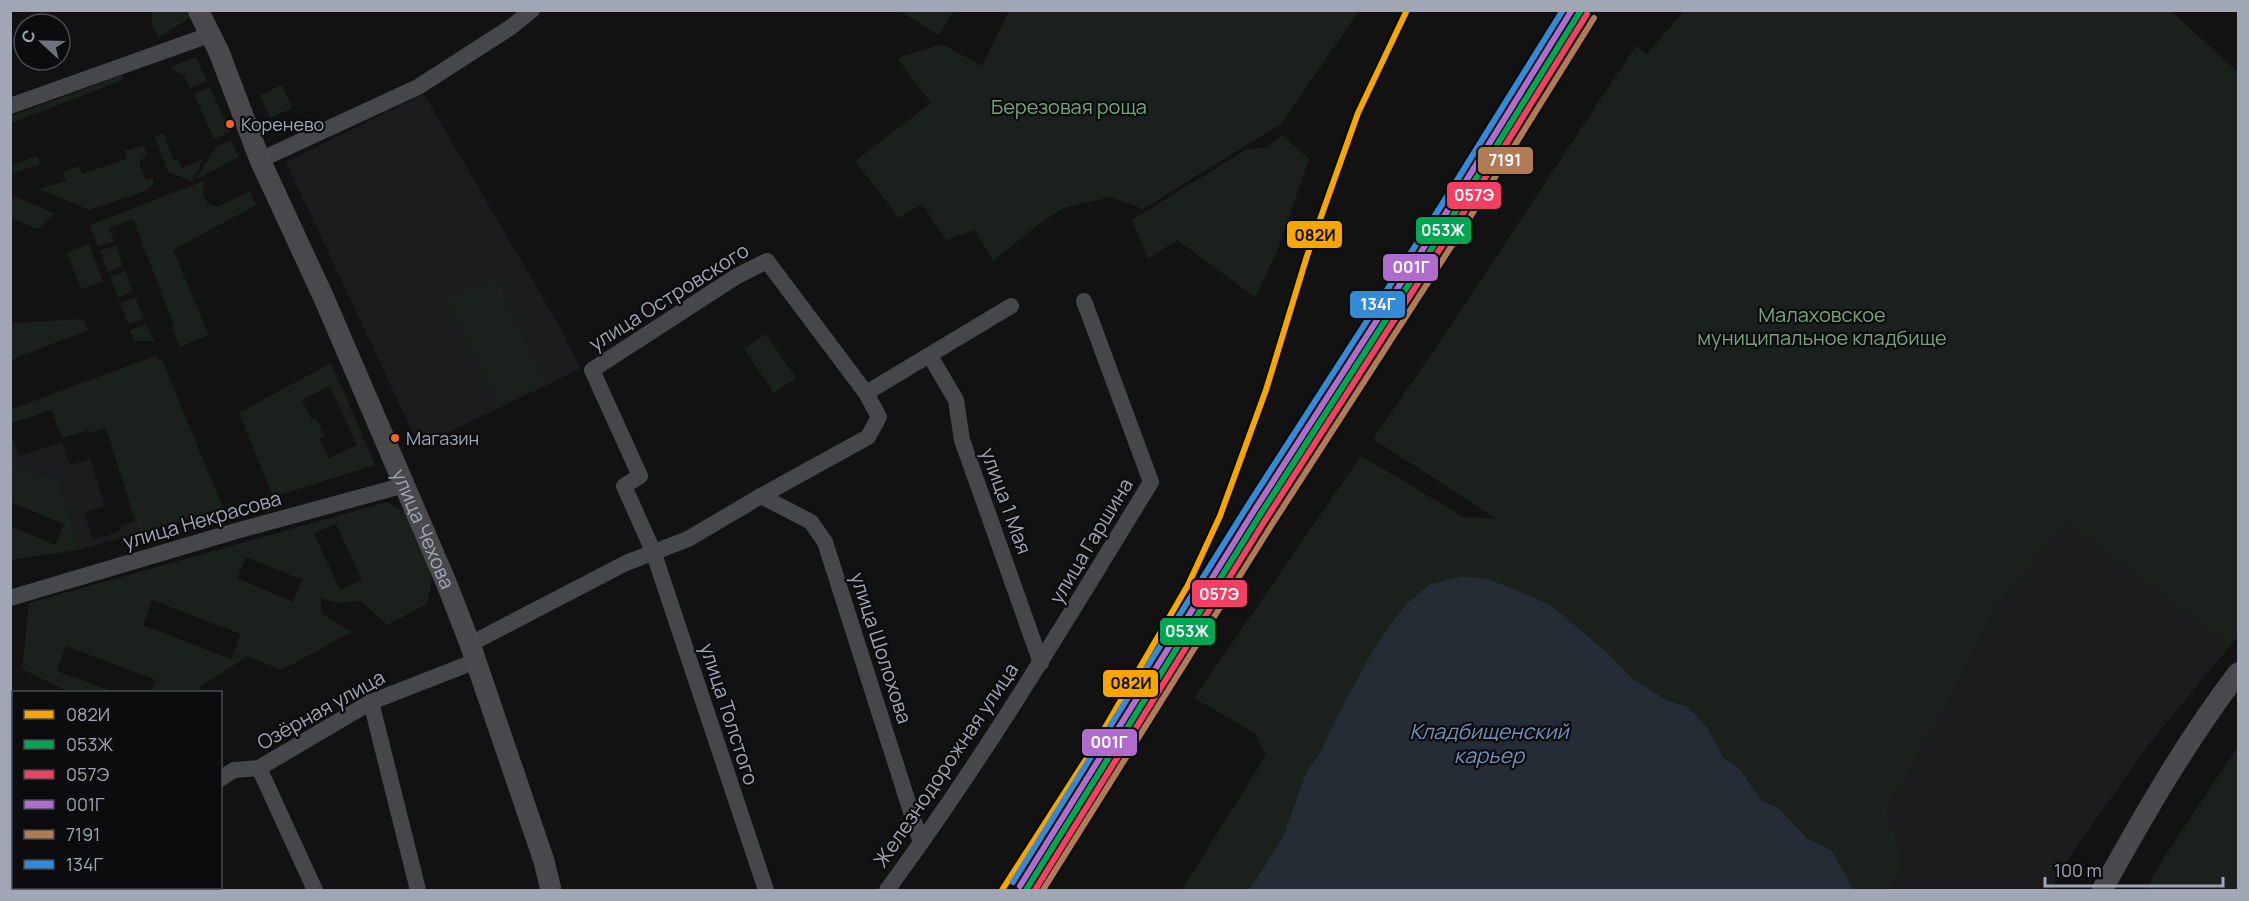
<svg xmlns="http://www.w3.org/2000/svg" width="2249" height="901" font-family="Manrope,sans-serif">
  <style>
    .built { fill: #1c1c1e }
    .green { fill: #1a211c; fill-rule: evenodd }
    .water { fill: #242c35 }
    .lines { fill: none; stroke-linecap: round; stroke-linejoin: round }
    .minor { stroke: #46474b; stroke-width: 16 }
    .major { stroke: #49494d; stroke-width: 21 }
    .rail-1-casing { stroke: #0c0c0e; stroke-width: 10 }
    .rail-2-casing { stroke: #0c0c0e; stroke-width: 10 }
    .rail-3-casing { stroke: #0c0c0e; stroke-width: 10 }
    .rail-4-casing { stroke: #0c0c0e; stroke-width: 10 }
    .rail-5-casing { stroke: #0c0c0e; stroke-width: 10 }
    .rail-6-casing { stroke: #0c0c0e; stroke-width: 10 }
    .rail-1 { stroke: #f7a600; stroke-width: 6 }
    .rail-2 { stroke: #00a651; stroke-width: 6 }
    .rail-3 { stroke: #f24062; stroke-width: 6 }
    .rail-4 { stroke: #b06ccc; stroke-width: 6 }
    .rail-5 { stroke: #b07c57; stroke-width: 6 }
    .rail-6 { stroke: #338bd7; stroke-width: 6 }
    .bus-dot { fill: #f26522; stroke: #0c0c0e; stroke-width: 2 }
    .labels { text-anchor: middle; stroke-width: 4.5; stroke-linejoin: round; paint-order: stroke }
    .bus-label { font-size: 18px; fill: #a1a6b5; stroke: #0c0c0e; text-anchor: start }
    .park-label { font-size: 20px; fill: #76a37c; stroke: #0c0c0e }
    .street-label { font-size: 20px; fill: #a1a6b5; stroke: #0c0c0e }
    .water-label { font-size: 21px; font-style: italic; fill: #7491b5; stroke: #0c0c0e }
    .line-badge { stroke: #0c0c0e; stroke-width: 2 }
    .badge-label { font-size: 16px; text-anchor: middle; font-weight: bold; fill: #fff }
    .pale-badge-label { font-size: 16px; text-anchor: middle; font-weight: bold; fill: #111 }
  </style>
  <rect width="100%" height="100%" fill="#121212"/>
  <!-- built -->
  <g class="built">
    <path d="M424,94l137,235 19,40 -161,77 -133,-284z"/>
    <path d="M157,355l57,157 -136,38 -19,-71 -43,-10 -5,-13 -1,-27 9,27 43,-14 8,23 20,-6 15,47 -21,6 9,28 28,-9 -1,-5 15,-5 -29,-93 -16,5 -1,-3 -27,8 -10,-28 -41,13v-14z"/>
    <path d="M2065,521l165,125 -80,97 -87,123 -13,24h-159l12,-28 -17,-54 21,-31 93,-175z"/>
    <path d="M13,703l1,185h91l-5,2h-89l-1,-186z"/>
  </g>
  <!-- green -->
  <g class="green">
    <path d="M2170,10l68,62v564l-8,10 -165,-124 -65,80 -93,175 -21,30 17,55 -12,28h-37l-22,-39 -24,-12 -30,-32 -15,-5 -25,-35 -14,-9 -17,-31 -20,-21 -19,-5 -35,-22 -25,-26 -26,-22 -120,-55 -32,8 -25,21 -29,40 -37,67 -17,37 -16,24 -23,64 -34,53h-67l84,-135 -11,-22 -61,-35 167,-242 103,61 33,2 -124,-80c90,-129 175,-262 263,-393l11,8 37,-43z"/>
    <path d="M152,11h33l5,7 -31,19 -7,-11z"/>
    <path d="M899,11h55l-15,24z"/>
    <path d="M1009,11v-1l350,1 -78,113 -138,85 -32,-12 -48,11 -29,20 -41,33 -18,-31 -29,10 -24,-36 -23,14 -44,-57 76,-58 -34,-45 45,-14 40,22z"/>
    <path d="M196,57l11,24 -16,7 -7,-12 -14,-9z"/>
    <path d="M122,75l1,5 -112,43v-7z"/>
    <path d="M282,85l10,23 -22,10 -10,-23z"/>
    <path d="M210,87l20,45 -16,7 -20,-45z"/>
    <path d="M163,133l11,28 4,-1 4,8 21,-9 -11,22 -24,-9 -13,-35z"/>
    <path d="M1282,135l27,24 -33,95 -21,43 -78,-57 -29,19 -16,-39 115,-71 18,-1z"/>
    <path d="M231,140l8,17 -43,22 20,-32z"/>
    <path d="M144,145l3,9 -8,8 7,18 7,-2c2,6 -1,8 -5,12l-59,20 -50,-21 27,-8 -3,-9 16,-6 3,8 45,-15 -2,-8z"/>
    <path d="M37,156l3,8 -27,9 -2,-8z"/>
    <path d="M204,181l-1,11 4,11 10,4 33,-16 6,14 -83,45 36,85 -29,12 -8,-18 2,-4 -41,-106 -24,9 5,13 -16,6 -8,-22z"/>
    <path d="M11,195l43,18 -16,16 -27,-11z"/>
    <path d="M89,244l14,38 -22,7 -14,-36z"/>
    <path d="M116,245l7,21 -15,6 -8,-21z"/>
    <path d="M125,271l8,20 -15,7 -8,-21z"/>
    <path d="M495,277l50,103 -47,24 -51,-104z"/>
    <path d="M135,297l9,22 -16,5 -8,-21z"/>
    <path d="M83,319l5,11 -77,30v-37z"/>
    <path d="M146,324l8,17h-20l-4,-11z"/>
    <path d="M766,334l30,44 -22,15 -30,-44z"/>
    <path d="M162,360l61,148 -83,24 -34,-104 -16,5 -1,-3 -27,8 -10,-28 -41,13v-12l128,-49z"/>
    <path d="M331,363l44,102 -102,32 -34,-84zM330,386l27,59 -28,13 -9,-19 5,-2 -10,-20 -4,2 -9,-19z"/>
    <path d="M11,434l5,35 43,10 19,71 -67,10v-34l44,19 9,-21 -53,-22z"/>
    <path d="M387,502l28,16 17,61 -5,25 -40,21 -26,-24 -24,2 -17,-5 2,16 29,18 -69,38 -34,-14 -48,31 -1,5h-48l5,-12 -90,-34 -9,25 57,21h-45l-47,-23 7,-66zM336,524l26,56 -22,10 -26,-57zM246,557l56,23 -9,22 -56,-24zM152,600l89,34 -10,25 -88,-34z"/>
    <path d="M2238,746v144h-91l7,-17z"/>
  </g>
  <!-- water -->
  <path class="water" d="M1462,576l26,3 61,25 59,49 25,26 35,22 19,5 20,21 17,31 14,9 25,35 15,5 30,32 24,12 22,39h-605l34,-53 23,-64 16,-24 17,-37 37,-67 29,-40 25,-21z"/>
  <g class="lines">
    <!-- minor -->
    <g class="minor">
      <path d="M10,106l202,-72"/>
      <path d="M260,160l158,-73 93,-60 21,-17"/>
      <path d="M930,356l26,44 6,40 79,223"/>
      <path d="M866,393l145,-87"/>
      <path d="M761,496l50,26 14,20 96,301"/>
      <path d="M10,598l226,-67 169,-46"/>
      <path d="M470,644l156,-81 62,-24 73,-43 107,-59 11,-20 -13,-24 -99,-132 -30,15 -145,94 48,106 -16,10 29,65 113,339"/>
      <path d="M371,702l47,188"/>
      <path d="M259,768l56,122"/>
      <path d="M220,779l14,-9 25,-2 112,-66 105,-41"/>
      <path d="M118,890l4,-2"/>
      <path d="M887,890c96,-130 179,-269 264,-408l-67,-181"/>
    </g>
    <!-- major -->
    <g class="major">
      <path id="s1" d="M198,10l21,42 41,108 63,136 123,286 24,62 74,217 7,29"/>
      <path d="M2102,890c42,-75 84,-149 136,-217"/>
    </g>
    <!-- rail-1 casing -->
    <g class="rail-1-casing">
      <path id="rail-1" d="M1002,890l90,-140 96,-165 32,-69 46,-126 41,-134 51,-143 49,-103"/>
    </g>
    <!-- rail-2 casing -->
    <g class="rail-2-casing">
      <path id="rail-2" d="M1026,890l232,-372 196,-304 127,-204"/>
    </g>
    <!-- rail-3 casing -->
    <g class="rail-3-casing">
      <path id="rail-3" d="M1035,890l229,-368 196,-304 127,-204"/>
    </g>
    <!-- rail-4 casing -->
    <g class="rail-4-casing">
      <path id="rail-4" d="M1020,886l232,-372 196,-304 124,-200"/>
    </g>
    <!-- rail-5 casing -->
    <g class="rail-5-casing">
      <path id="rail-5" d="M1043,890l228,-364 196,-304 127,-204"/>
    </g>
    <!-- rail-6 casing -->
    <g class="rail-6-casing">
      <path id="rail-6" d="M1013,882l232,-372 196,-304 122,-196"/>
    </g>
    <!-- rail-1 -->
    <use href="#rail-1" class="rail-1"/>
    <!-- rail-2 -->
    <use href="#rail-2" class="rail-2"/>
    <!-- rail-3 -->
    <use href="#rail-3" class="rail-3"/>
    <!-- rail-4 -->
    <use href="#rail-4" class="rail-4"/>
    <!-- rail-5 -->
    <use href="#rail-5" class="rail-5"/>
    <!-- rail-6 -->
    <use href="#rail-6" class="rail-6"/>
  </g>
  <!-- markers -->
  <g class="bus-dot">
    <circle cx="230" cy="124" r="5"/>
    <circle cx="395" cy="438" r="5"/>
  </g>
  <g class="labels">
    <!-- bus labels -->
    <g class="bus-label">
      <text x="241" y="131">Коренево</text>
      <text x="406" y="445">Магазин</text>
    </g>
    <!-- park labels -->
    <g class="park-label">
      <text x="1069" y="114">Березовая роща</text>
      <text x="1822" y="322">Малаховское<tspan x="1822" dy="23">муниципальное кладбище</tspan></text>
    </g>
    <!-- street labels -->
    <g class="street-label">
      <text transform="translate(669 297) rotate(-32)" y="7">улица Островского</text>
      <text transform="translate(1006 501) rotate(70)" y="7">улица 1 Мая</text>
      <text transform="translate(202 520) rotate(-16)" y="7">улица Некрасова</text>
      <text dy="7" stroke="none"><textPath href="#s1" startOffset="566">улица Чехова</textPath></text>
      <text transform="translate(1091 541) rotate(-59)" y="7">улица Гаршина</text>
      <text transform="translate(881 648) rotate(72)" y="7">улица Шолохова</text>
      <text transform="translate(321 710) rotate(-29)" y="7">Озёрная улица</text>
      <text transform="translate(729 714) rotate(72)" y="7">улица Толстого</text>
      <text transform="translate(946 765) rotate(-56)" y="7">Железнодорожная улица</text>
    </g>
    <!-- water labels -->
    <g class="water-label">
      <text x="1489" y="739">Кладбищенский<tspan x="1489" dy="24">карьер</tspan></text>
    </g>
  </g>
  <g class="line-badge">
    <rect x="1477" y="146" width="57" height="29" rx="6" fill="#b07c57"/>
    <rect x="1446" y="181" width="56" height="29" rx="6" fill="#f24062"/>
    <rect x="1415" y="216" width="57" height="29" rx="6" fill="#00a651"/>
    <rect x="1286" y="220" width="57" height="29" rx="6" fill="#f7a600"/>
    <rect x="1382" y="253" width="57" height="29" rx="6" fill="#b06ccc"/>
    <rect x="1349" y="290" width="57" height="29" rx="6" fill="#338bd7"/>
    <rect x="1191" y="579" width="57" height="29" rx="6" fill="#f24062"/>
    <rect x="1159" y="617" width="57" height="29" rx="6" fill="#00a651"/>
    <rect x="1102" y="669" width="57" height="29" rx="6" fill="#f7a600"/>
    <rect x="1081" y="728" width="57" height="29" rx="6" fill="#b06ccc"/>
  </g>
  <g class="badge-label">
    <text x="1505" y="166">7191</text>
    <text x="1474" y="201">057Э</text>
    <text x="1443" y="236">053Ж</text>
    <text x="1411" y="273">001Г</text>
    <text x="1378" y="310">134Г</text>
    <text x="1219" y="600">057Э</text>
    <text x="1187" y="637">053Ж</text>
    <text x="1109" y="748">001Г</text>
  </g>
  <g class="pale-badge-label">
    <text x="1315" y="241">082И</text>
    <text x="1131" y="689">082И</text>
  </g>
  <!-- border -->
  <rect width="2249" height="901" fill="none" stroke="#a1a6b5" stroke-width="24"/>
  <!-- legend -->
  <rect x="12" y="691" width="210" height="198" fill="#0c0c0e" stroke="#484a51" stroke-width="1.5"/>
  <rect x="24" y="710" width="30" height="9" fill="#f7a600" stroke="#484a51" stroke-width="1.5"/>
  <text x="66" y="721" font-size="18" fill="#a1a6b5">082И</text>
  <rect x="24" y="740" width="30" height="9" fill="#00a651" stroke="#484a51" stroke-width="1.5"/>
  <text x="66" y="751" font-size="18" fill="#a1a6b5">053Ж</text>
  <rect x="24" y="770" width="30" height="9" fill="#f24062" stroke="#484a51" stroke-width="1.5"/>
  <text x="66" y="781" font-size="18" fill="#a1a6b5">057Э</text>
  <rect x="24" y="800" width="30" height="9" fill="#b06ccc" stroke="#484a51" stroke-width="1.5"/>
  <text x="66" y="811" font-size="18" fill="#a1a6b5">001Г</text>
  <rect x="24" y="830" width="30" height="9" fill="#b07c57" stroke="#484a51" stroke-width="1.5"/>
  <text x="66" y="841" font-size="18" fill="#a1a6b5">7191</text>
  <rect x="24" y="860" width="30" height="9" fill="#338bd7" stroke="#484a51" stroke-width="1.5"/>
  <text x="66" y="871" font-size="18" fill="#a1a6b5">134Г</text>
  <!-- north arrow -->
  <g transform="translate(42 42) rotate(292)"><circle r="28" fill="#0c0c0e" stroke="#484a51" stroke-width="1.5"/>
  <path d="M0-4.5L10 22L0 15L-10 22Z" fill="#6f727c"/>
  <text y="-9" font-size="16" font-weight="bold" text-anchor="middle" fill="#a1a6b5">С</text>
  </g>
  <!-- scale -->
  <path d="M2045 877v9h178v-9" fill="none" stroke="#a1a6b5" stroke-width="3"/>
  <text x="2054" y="877" font-size="18" fill="#a1a6b5" stroke="#0c0c0e" stroke-width="4.5" paint-order="stroke">100 m</text>
</svg>
